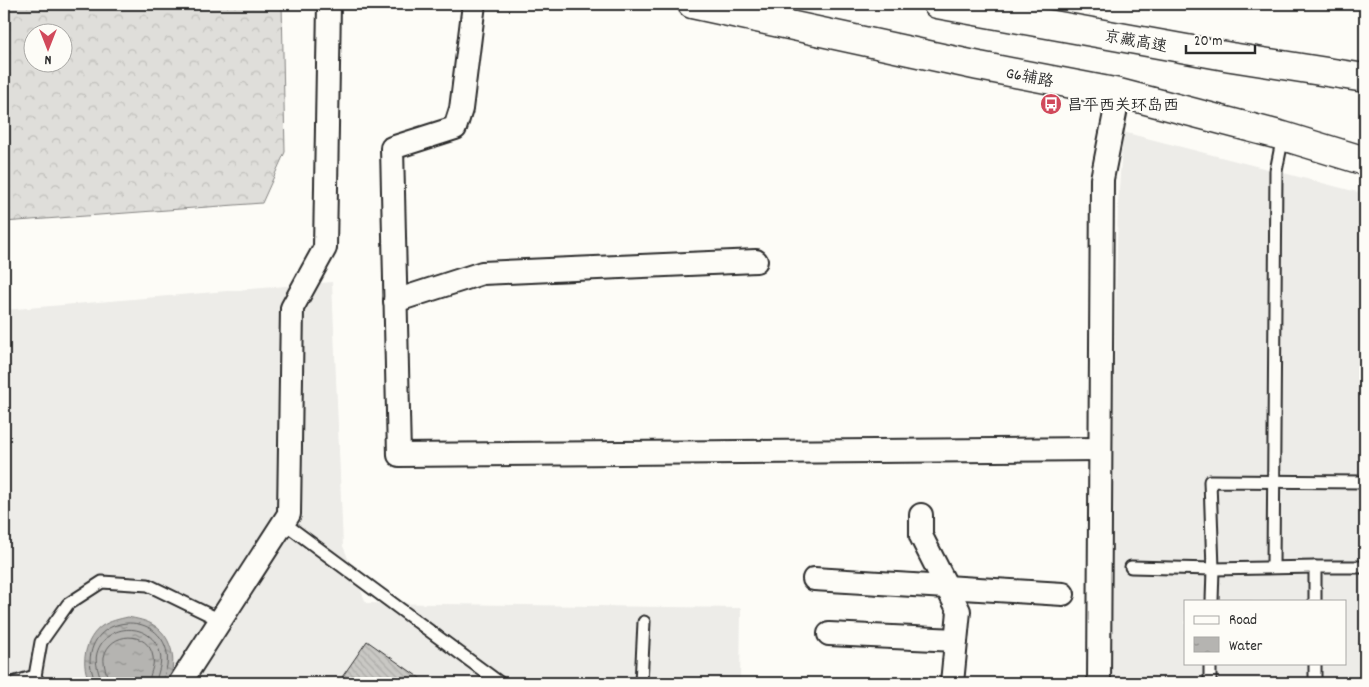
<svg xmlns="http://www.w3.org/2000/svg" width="1369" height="687" font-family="Dekko,'LXGW WenKai TC',sans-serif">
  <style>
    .built { fill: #edece8; fill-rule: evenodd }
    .forest { fill: url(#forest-crowns); stroke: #858482; fill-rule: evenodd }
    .water { fill: url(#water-ripples); stroke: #7e7d7b }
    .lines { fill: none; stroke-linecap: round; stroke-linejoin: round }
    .shore { stroke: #626261; stroke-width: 1 }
    .building { fill: url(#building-back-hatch); stroke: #2b2b2b }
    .service-casing { stroke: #2b2b2b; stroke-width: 15 }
    .minor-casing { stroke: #2b2b2b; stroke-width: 26 }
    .primary-casing { stroke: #2b2b2b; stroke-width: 31 }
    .motorway-casing { stroke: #2b2b2b; stroke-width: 31 }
    .service { stroke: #fdfcf7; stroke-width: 11 }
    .minor { stroke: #fdfcf7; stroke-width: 22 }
    .primary { stroke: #fdfcf7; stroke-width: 28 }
    .motorway { stroke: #fdfcf7; stroke-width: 28 }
    .labels { text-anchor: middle; stroke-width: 4.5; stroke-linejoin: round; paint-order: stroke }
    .street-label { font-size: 16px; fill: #2b2b2b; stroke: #fdfcf7 }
    .poi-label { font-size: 16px; fill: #2b2b2b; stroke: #fdfcf7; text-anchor: start }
  </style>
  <defs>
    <pattern id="forest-crowns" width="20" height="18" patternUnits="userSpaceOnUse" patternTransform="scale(1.25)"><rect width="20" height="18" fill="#dfdeda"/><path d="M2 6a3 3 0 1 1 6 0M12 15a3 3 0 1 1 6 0" fill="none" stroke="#c0bfbb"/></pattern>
    <pattern id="water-ripples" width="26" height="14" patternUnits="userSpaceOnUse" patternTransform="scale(1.25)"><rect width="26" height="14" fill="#b5b4b1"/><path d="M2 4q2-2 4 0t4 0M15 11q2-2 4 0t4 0" fill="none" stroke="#939390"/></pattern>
    <pattern id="building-back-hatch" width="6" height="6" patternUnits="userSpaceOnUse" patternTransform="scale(1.25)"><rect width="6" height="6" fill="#c9c8c4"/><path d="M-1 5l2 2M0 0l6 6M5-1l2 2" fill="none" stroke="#adaca9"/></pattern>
  </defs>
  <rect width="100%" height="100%" fill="#fdfcf7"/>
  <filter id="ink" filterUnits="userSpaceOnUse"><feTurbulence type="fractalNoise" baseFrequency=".02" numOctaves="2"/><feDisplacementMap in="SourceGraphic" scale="10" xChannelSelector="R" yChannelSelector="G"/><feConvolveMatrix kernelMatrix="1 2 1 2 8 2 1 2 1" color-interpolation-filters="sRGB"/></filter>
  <g filter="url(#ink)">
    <!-- built -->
    <g class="built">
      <path d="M1123,132l242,62v489h-258l11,-480zM1185,601h160v62h-160z"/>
      <path d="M332,282l11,264 23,57 375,5 -1,75h-736v-373z"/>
    </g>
    <!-- forest -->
    <path class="forest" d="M4,4h278l3,148 -23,51 -258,19zM32,32h30v30h-30z"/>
    <!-- water -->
    <path class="water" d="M128,617c9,2 18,3 27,9 18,12 23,39 12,57h-76c-12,-17 -6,-45 11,-57 8,-5 17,-7 26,-9z"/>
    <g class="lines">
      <!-- shore -->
      <g class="shore">
        <path d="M95,683c-2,-10 -7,-19 -4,-30 8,-40 69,-40 76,0 2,14 -3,19 -4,30"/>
        <path d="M101,683c-1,-10 -7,-19 -4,-30 9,-31 55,-32 63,0 3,11 -3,20 -4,30"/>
        <path d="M108,683c0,-9 -5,-16 -4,-26 5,-26 45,-27 49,0 2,10 -4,17 -4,26"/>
      </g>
    </g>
    <!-- building -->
    <path class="building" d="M367,641l60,42h-89z"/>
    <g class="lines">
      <!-- service casing -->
      <g class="service-casing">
        <g id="service">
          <path d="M284,523l216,160"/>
          <path d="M1131,567l82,2 102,-2h50"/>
          <path d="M1273,567l3,-396 7,-35"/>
          <path d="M1212,601l1,-32 -3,-88 155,1"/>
          <path d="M1315,601v-34"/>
          <path d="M13,683l22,-7"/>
          <path d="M39,683l-4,-7 6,-34 27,-38 34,-22 46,3 72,35"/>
          <path d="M641,683l3,-61"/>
          <path d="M1210,683v-20"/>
          <path d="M1315,683v-20"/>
        </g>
      </g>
      <!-- minor casing -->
      <g class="minor-casing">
        <g id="minor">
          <path d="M474,4l-13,105 -6,19 -63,20 7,307 701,-6"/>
          <path d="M395,301l87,-28 274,-12"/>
          <path d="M921,515v21l38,75 -7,72"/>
          <path d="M814,579l249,15"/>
          <path d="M829,634l127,6"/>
          <path d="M180,683l109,-169 3,-206 33,-60 4,-244"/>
          <path d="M1099,683l3,-504 17,-86"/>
        </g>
      </g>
      <!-- primary casing -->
      <g class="primary-casing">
        <path id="primary" d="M692,4l287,62 140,27 164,43 82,25"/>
      </g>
      <!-- motorway casing -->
      <g class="motorway-casing">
        <path id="motorway" d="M937,4l294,53 134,21"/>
      </g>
      <!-- service -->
      <use href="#service" class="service"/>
      <!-- minor -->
      <use href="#minor" class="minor"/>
      <!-- primary -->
      <use href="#primary" class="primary"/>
      <!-- motorway -->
      <use href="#motorway" class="motorway"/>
    </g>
  </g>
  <!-- icons -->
  <defs>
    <g id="bus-disc" transform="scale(1.125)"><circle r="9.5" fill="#d1495b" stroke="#fdfcf7"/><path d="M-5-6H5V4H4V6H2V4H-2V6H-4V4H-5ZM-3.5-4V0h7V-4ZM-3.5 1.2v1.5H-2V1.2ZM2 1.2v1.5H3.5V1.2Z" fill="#fff"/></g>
  </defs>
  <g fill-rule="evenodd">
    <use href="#bus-disc" x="1051" y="104"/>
  </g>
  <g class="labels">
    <!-- street labels -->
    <g class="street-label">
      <text transform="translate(1136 40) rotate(10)" y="6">京藏高速</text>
      <text transform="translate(1030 76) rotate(11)" y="6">G6辅路</text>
    </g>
    <!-- poi labels -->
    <g class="poi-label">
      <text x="1067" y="110">昌平西关环岛西</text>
    </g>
  </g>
  <!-- margin -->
  <rect width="1369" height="687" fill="none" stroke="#fdfcf7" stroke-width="20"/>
  <rect x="10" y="10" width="1349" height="667" fill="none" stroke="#2b2b2b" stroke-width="2" filter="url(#ink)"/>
  <!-- legend -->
  <rect x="1184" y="600" width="162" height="65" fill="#fdfcf7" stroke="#a9a8a5"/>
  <rect x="1194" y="616" width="25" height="8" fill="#fdfcf7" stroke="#a9a8a5"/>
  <text x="1229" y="624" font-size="15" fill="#2b2b2b">Road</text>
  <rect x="1194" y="637" width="25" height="15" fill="url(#water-ripples)" stroke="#a9a8a5"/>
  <text x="1229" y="650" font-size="15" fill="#2b2b2b">Water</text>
  <!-- north arrow -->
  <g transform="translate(48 48) rotate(180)"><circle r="24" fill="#fdfcf7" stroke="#a9a8a5"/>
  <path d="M0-4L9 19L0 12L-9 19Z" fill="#d1495b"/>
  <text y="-8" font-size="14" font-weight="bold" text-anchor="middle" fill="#2b2b2b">N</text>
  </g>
  <!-- scale -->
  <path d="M1186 45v8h69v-8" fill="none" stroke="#2b2b2b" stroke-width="2.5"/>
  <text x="1194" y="45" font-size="15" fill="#2b2b2b" stroke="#fdfcf7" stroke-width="4" paint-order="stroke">20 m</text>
</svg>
